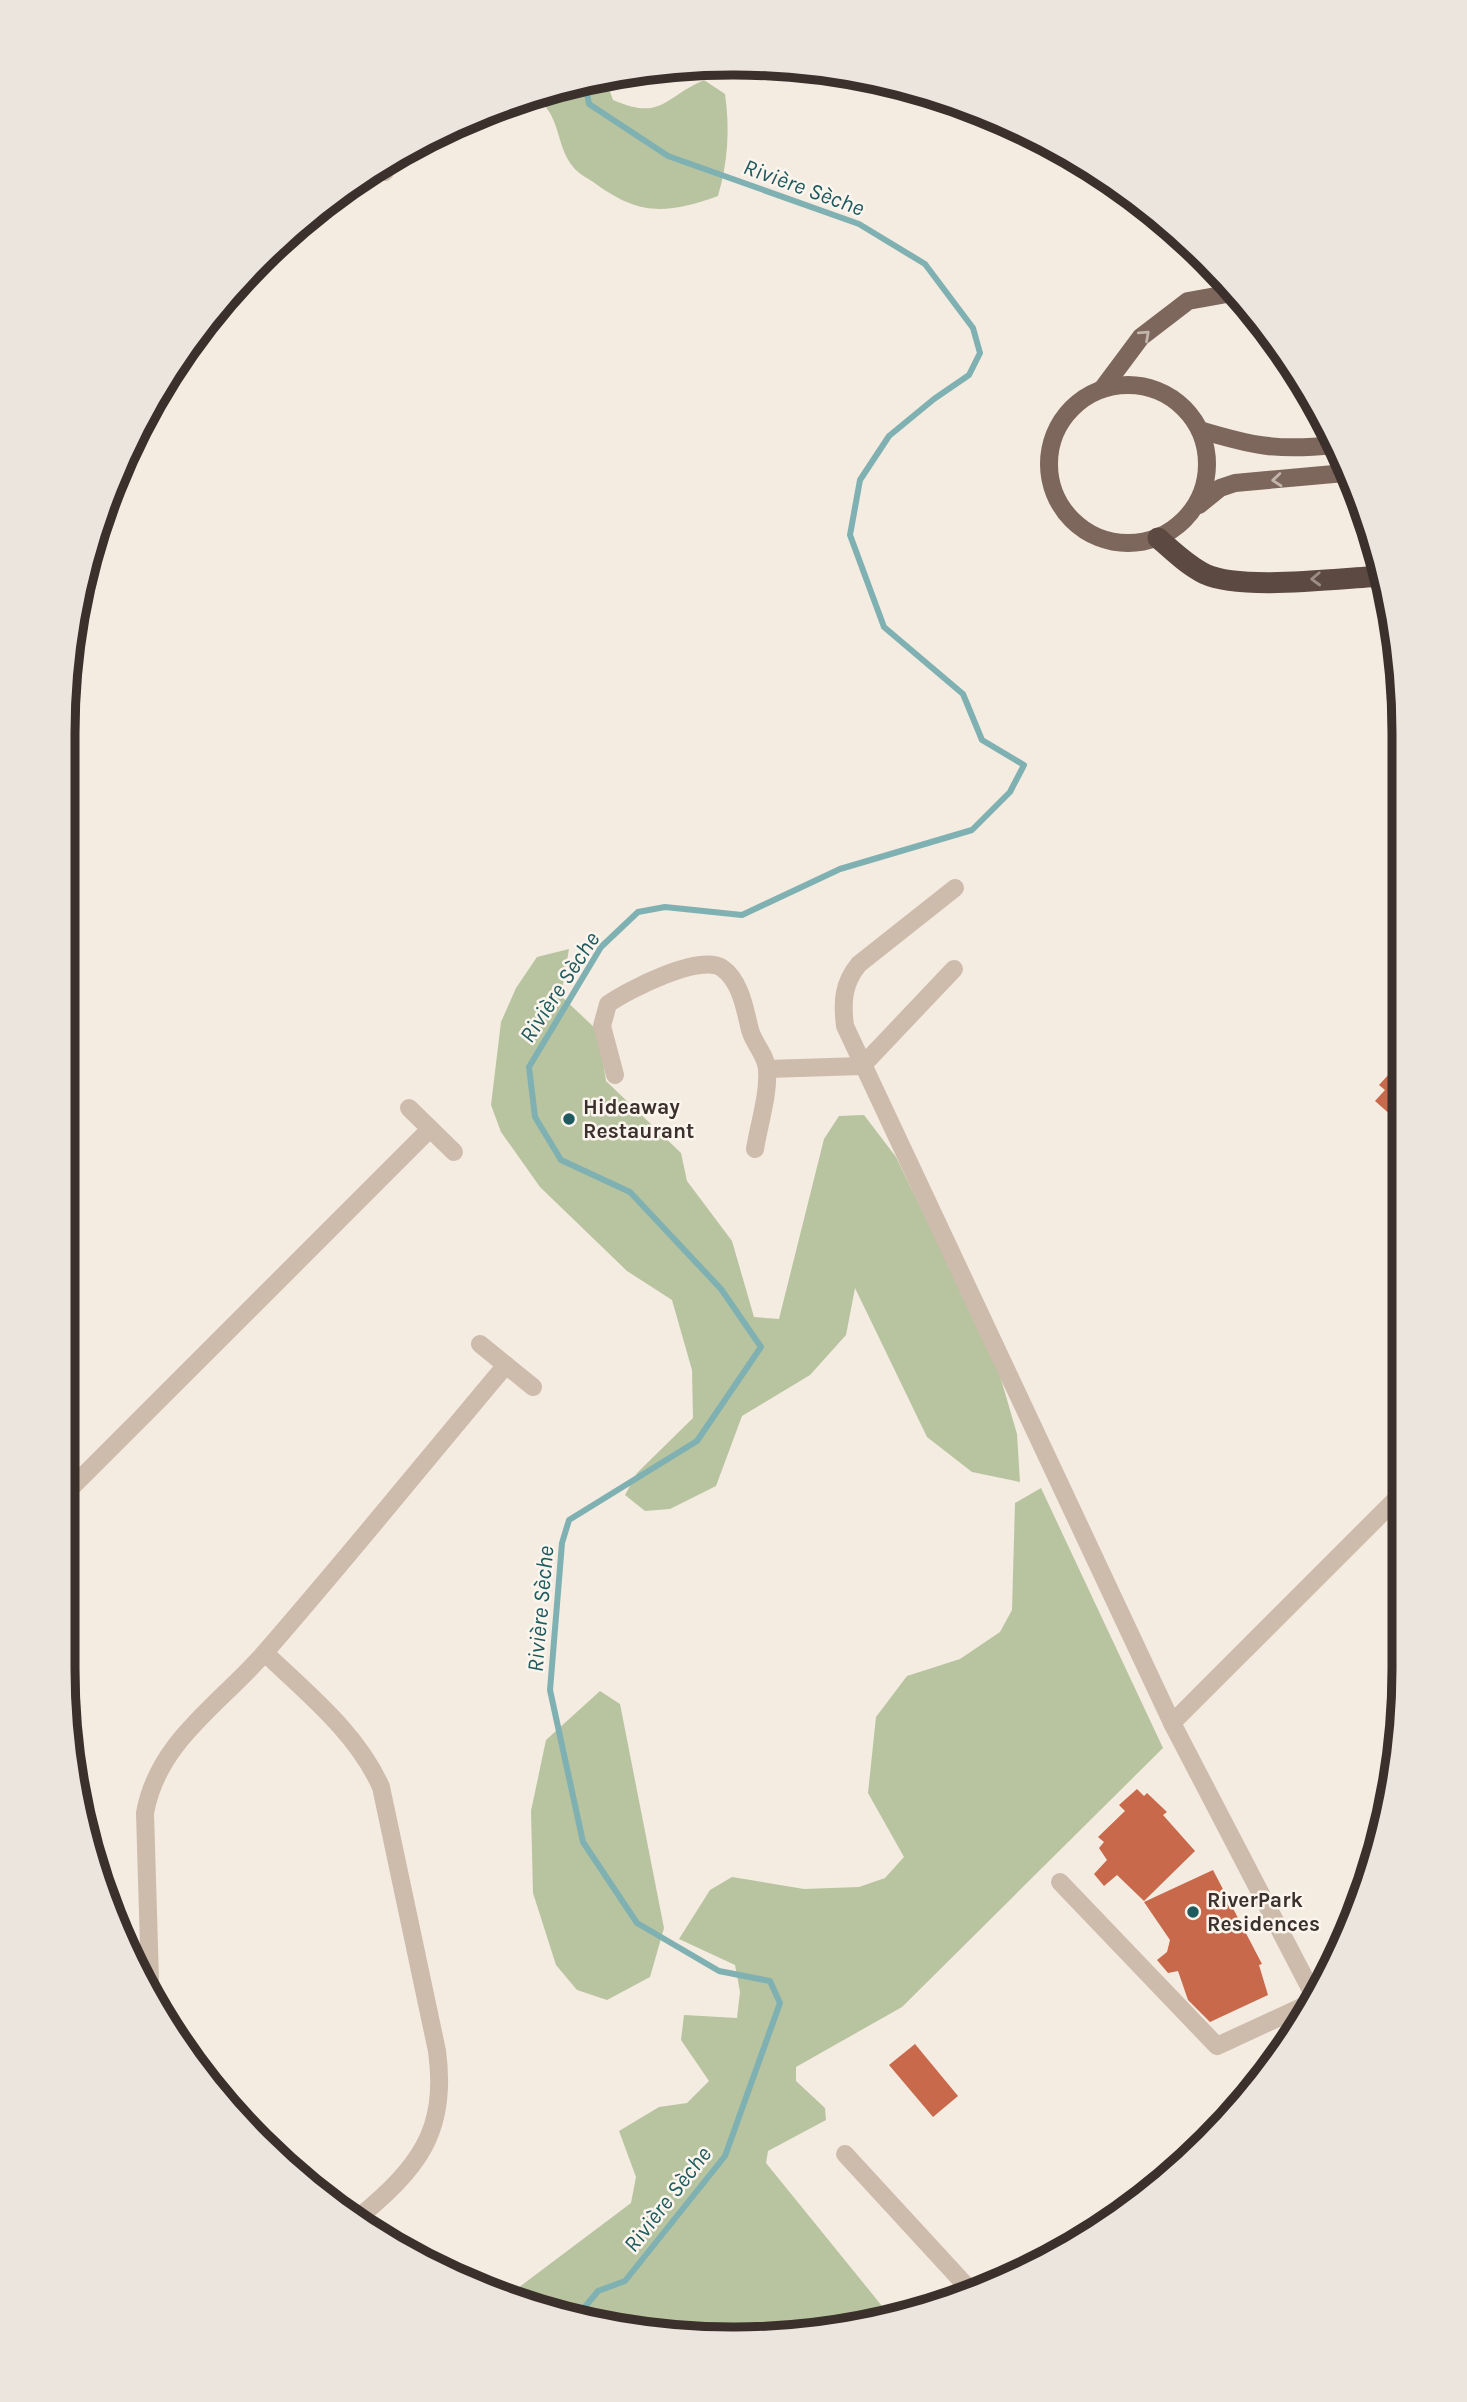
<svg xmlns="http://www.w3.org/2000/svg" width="1467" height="2402" font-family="Karla,sans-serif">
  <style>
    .green { fill: #b8c4a0 }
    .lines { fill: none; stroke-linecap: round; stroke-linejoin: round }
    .stream { stroke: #7fb0b2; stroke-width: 6 }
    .building { fill: #c8694b }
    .minor { stroke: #cdbbac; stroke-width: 18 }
    .major { stroke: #7d675c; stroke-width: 18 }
    .highway { stroke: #5c4a42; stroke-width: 21 }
    .oneway { stroke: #c2b5ac }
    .oneway2 { stroke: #9c8e87 }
    .poi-dot { fill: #1f5a5e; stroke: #fbf5ee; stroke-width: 2.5 }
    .labels { text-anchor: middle; stroke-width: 5; stroke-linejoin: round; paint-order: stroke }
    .poi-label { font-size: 21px; font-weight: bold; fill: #3b302b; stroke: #fbf5ee; text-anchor: start }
    .water-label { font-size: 23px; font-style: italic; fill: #1f5a5e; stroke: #fbf5ee }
    .rim { fill: none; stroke: #3b302b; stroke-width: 9 }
  </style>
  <rect width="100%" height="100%" fill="#f4ebe1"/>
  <!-- green -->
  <g class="green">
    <path d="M605,78l8,22c49,21 50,-2 91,-20l21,14c5,35 3,68 -7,102 -51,18 -78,20 -122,-12 -7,-5 -17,-10 -22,-16 -20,-23 -11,-54 -42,-73z"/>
    <path d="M569,949l-8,47 37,35 8,50 75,72 6,28 45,60 22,76 25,2 45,-180 15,-23 25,-1 32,42 100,205 21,72 3,48 -48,-10 -45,-35 -72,-149 -9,47 -36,40 -68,41 -26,70 -46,23 -25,2 -20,-16 12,-22 56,-55 -1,-48 -20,-70 -45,-29 -87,-84 -39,-55 -10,-27 10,-83 15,-34 21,-31z"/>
    <path d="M1041,1488l122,260 -261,259 -106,60v14l29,27 1,12 -58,31 -2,12 116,143 2,8 -151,25 -215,-35 -12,-7 125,-94 5,-26 -17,-46 40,-24 28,-4 22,-22 -28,-41 3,-25 53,3 3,-26 -5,-27 -56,-26 31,-49 22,-13 72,12 55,-2 26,-9 19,-21 -36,-64 8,-76 31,-41 53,-17 40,-27 12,-22 3,-107z"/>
    <path d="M600,1691l20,13 44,224 -14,49 -43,23 -30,-10 -21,-25 -23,-72 -2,-82 15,-71z"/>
  </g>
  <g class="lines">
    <!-- stream -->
    <path class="stream" d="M579,2314l19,-23 27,-10 100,-125 55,-153 -10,-22 -51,-10 -82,-48 -54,-81 -33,-152 12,-147 7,-23 128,-79 64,-94 -40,-58 -91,-97 -69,-32 -26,-43 -6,-50 72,-120 37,-35 27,-5 77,8 98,-46 132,-39 38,-38 14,-27 -42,-25 -19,-46 -79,-67 -34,-92 10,-55 29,-44 45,-37 35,-24 11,-22 -7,-25 -48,-64 -66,-40 -191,-68 -79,-52 -4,-21"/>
  </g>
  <!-- building -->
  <g class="building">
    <path d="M1401,1061v63l-26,-23 10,-11 -6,-5z"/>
    <path d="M1137,1789l7,7 3,-3 20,19 -4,3 32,36 -51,50 -27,-26 -13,11 -10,-12 13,-14 -8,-12 5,-6 -6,-5 27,-26 -6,-6z"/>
    <path d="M1213,1870l49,94 -3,1 9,30 -58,27 -22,-22 -10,-29 -10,2 -11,-13 10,-8 3,-12 -26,-38z"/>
    <path d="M915,2044l43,52 -25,21 -44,-52z"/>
  </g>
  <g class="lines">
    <!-- minor -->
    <g class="minor">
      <path d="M381,165l4,7"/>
      <path d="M955,888l-96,76c-16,19 -17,38 -14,62l327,697 141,271"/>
      <path d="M767,1069l95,-3 92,-97"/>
      <path d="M615,1075l-13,-49 6,-22c20,-14 92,-51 114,-36 19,13 23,42 28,62 4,14 16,25 17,39 2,25 -8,55 -12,80"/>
      <path d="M409,1108l45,44"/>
      <path d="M480,1344l53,43"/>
      <path d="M64,1495l366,-366"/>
      <path d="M265,1653c42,40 92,80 116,134l56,264c11,81 -19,117 -79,167"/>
      <path d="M1172,1723l227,-227"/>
      <path d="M1060,1882l157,164 91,-42"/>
      <path d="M150,1980l-5,-167c13,-73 77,-110 122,-163 81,-93 159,-190 239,-285"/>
      <path d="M845,2154l127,138"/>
    </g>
    <!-- major -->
    <g class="major">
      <circle cx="1128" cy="464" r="79"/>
      <path d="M1103,388l38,-51 47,-36 50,-9"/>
      <path d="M1200,430c53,16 78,21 134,15"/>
      <path d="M1199,505l21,-17 15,-5 110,-10"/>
    </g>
    <!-- highway -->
    <path class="highway" d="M1158,538c15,13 29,27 47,36 36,17 136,4 179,2"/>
  </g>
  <!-- one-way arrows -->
  <defs><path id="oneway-chevron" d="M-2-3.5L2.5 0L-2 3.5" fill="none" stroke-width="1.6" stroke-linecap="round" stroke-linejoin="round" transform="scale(1.75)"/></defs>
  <g class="oneway">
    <use href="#oneway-chevron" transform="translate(1145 335) rotate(-42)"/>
    <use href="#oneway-chevron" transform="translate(1277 480) rotate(175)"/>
  </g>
  <use class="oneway2" href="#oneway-chevron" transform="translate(1316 579) rotate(178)"/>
  <!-- markers -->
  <g class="poi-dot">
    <circle cx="569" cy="1119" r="7"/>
    <circle cx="1193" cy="1912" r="7"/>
  </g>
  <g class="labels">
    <!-- poi labels -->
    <g class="poi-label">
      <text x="583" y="1114">Hideaway<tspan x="583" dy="24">Restaurant</tspan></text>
      <text x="1207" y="1907">RiverPark<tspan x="1207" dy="24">Residences</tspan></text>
    </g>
    <!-- water labels -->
    <g class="water-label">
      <text transform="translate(804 187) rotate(20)" y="8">Rivière Sèche</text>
      <text transform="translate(559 987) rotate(-57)" y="8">Rivière Sèche</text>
      <text transform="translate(540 1609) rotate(-85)" y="8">Rivière Sèche</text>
      <text transform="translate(667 2199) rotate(-52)" y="8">Rivière Sèche</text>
    </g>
  </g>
  <!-- crop -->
  <path d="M0 0H1467V2402H0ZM733 75H734A658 658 0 0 1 1392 733V1669A658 658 0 0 1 734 2327H733A658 658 0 0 1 75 1669V733A658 658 0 0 1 733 75Z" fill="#ece5de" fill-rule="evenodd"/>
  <path class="rim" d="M733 75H734A658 658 0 0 1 1392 733V1669A658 658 0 0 1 734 2327H733A658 658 0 0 1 75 1669V733A658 658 0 0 1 733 75Z"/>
</svg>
